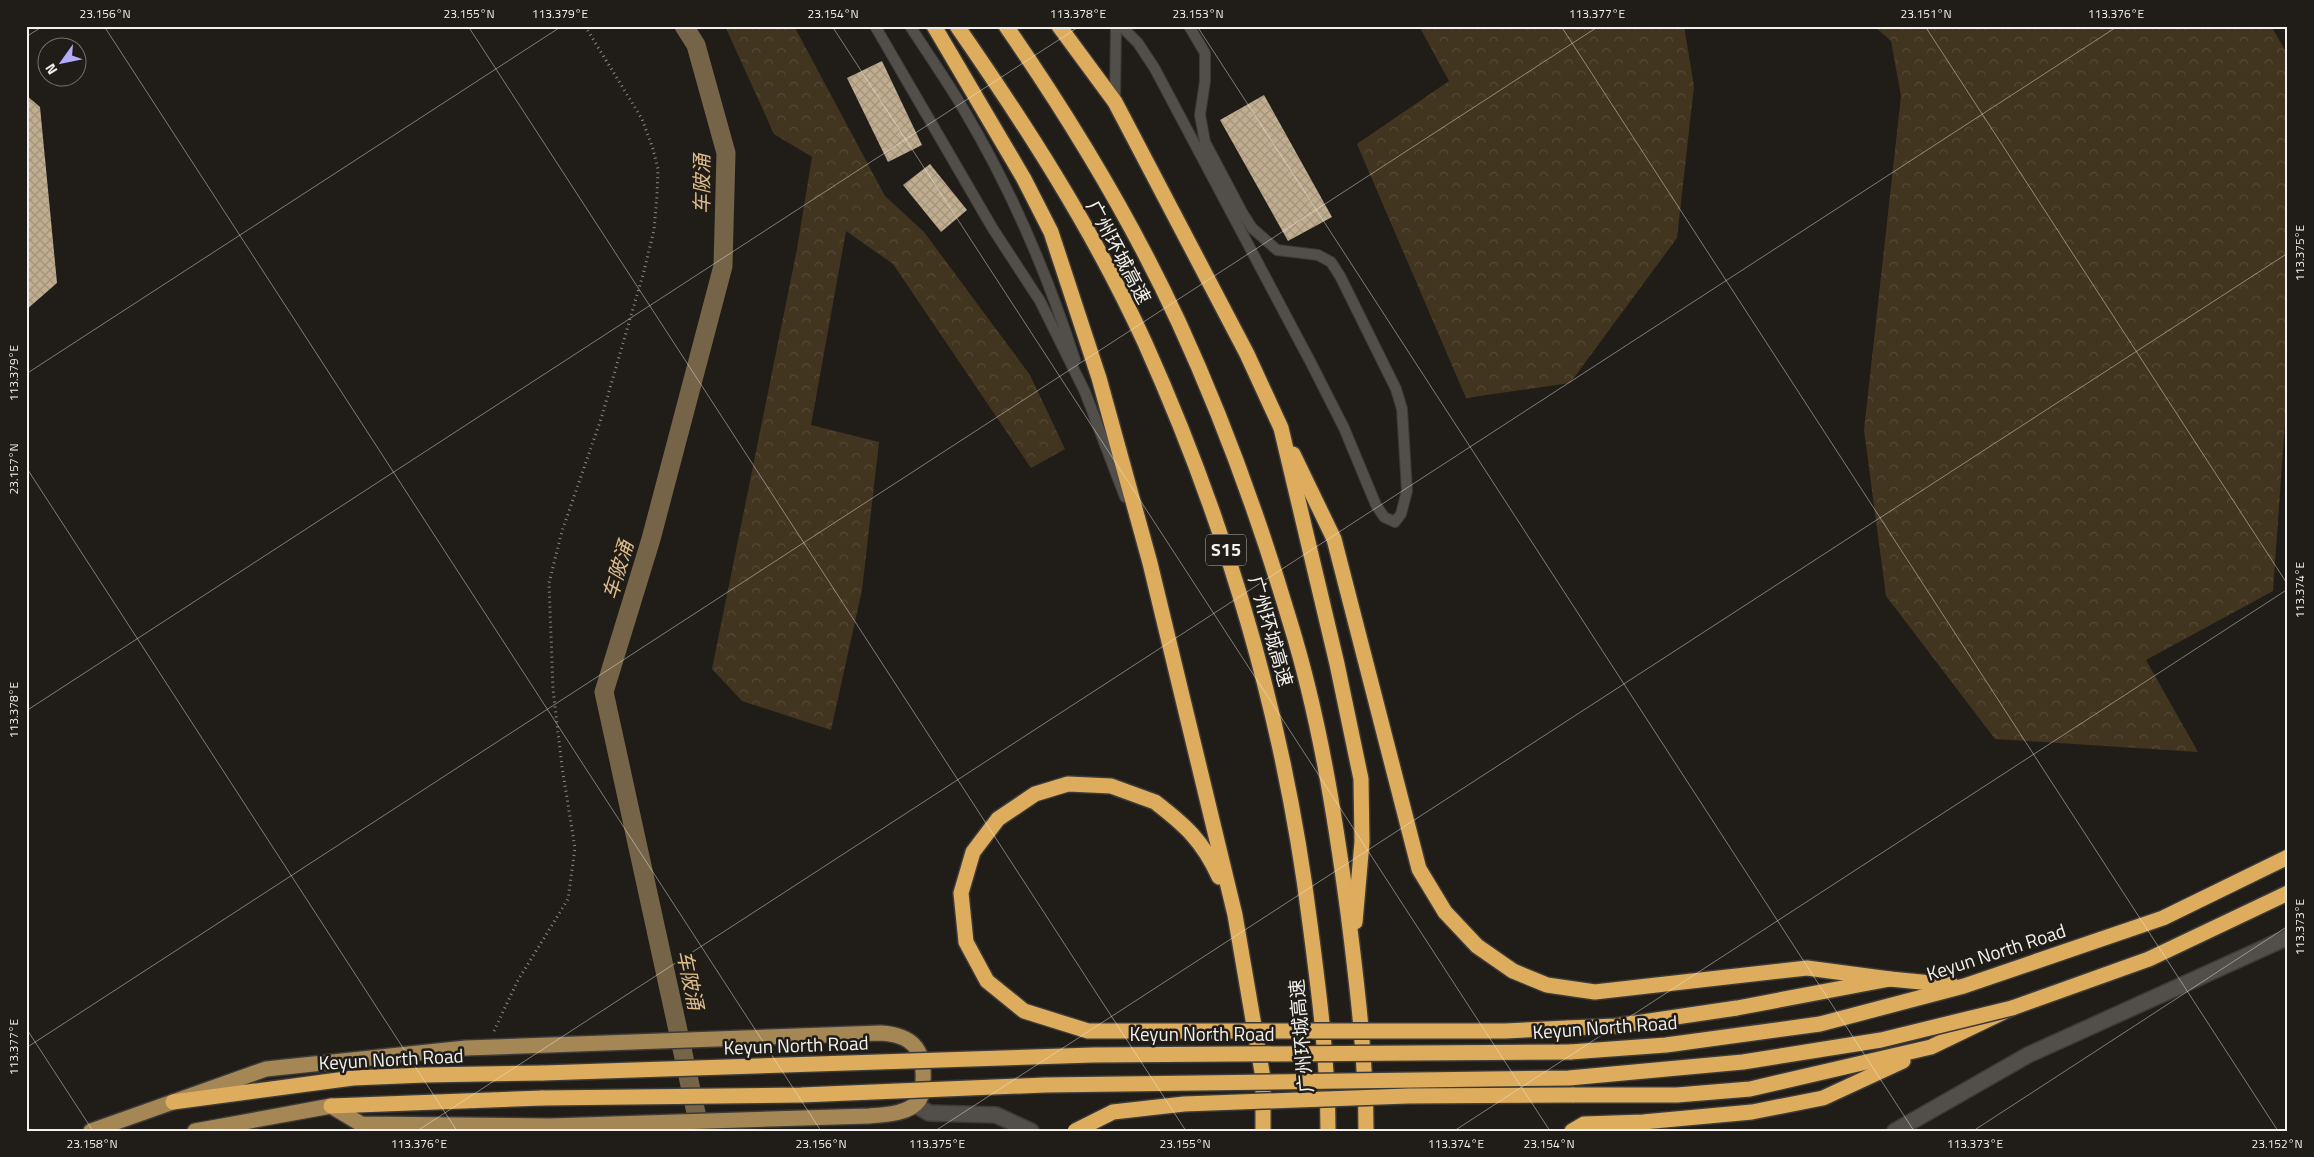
<svg xmlns="http://www.w3.org/2000/svg" width="2314" height="1157" font-family="'Titillium Web','Noto Sans SC',sans-serif">
  <style>
    .forest { fill: url(#forest-crowns) }
    .lines { fill: none; stroke-linecap: round; stroke-linejoin: round }
    .canal { stroke: #766448; stroke-width: 19 }
    .building { fill: url(#building-cross-hatch) }
    .lane-casing { stroke: #3c3a38; stroke-width: 12 }
    .street-casing { stroke: #3c3a38; stroke-width: 18 }
    .primary-casing { stroke: #3c3a38; stroke-width: 18 }
    .highway-casing { stroke: #3c3a38; stroke-width: 18 }
    .path { stroke: #8c8986; stroke-width: 3; stroke-dasharray: 1 4; stroke-linecap: butt }
    .lane { stroke: #524f4a; stroke-width: 10 }
    .street { stroke: #524f4a; stroke-width: 15 }
    .primary { stroke: #a58755; stroke-width: 15 }
    .highway { stroke: #ddac5c; stroke-width: 15 }
    .highway-bridge-casing { stroke: #3c3a38; stroke-width: 18; stroke-linecap: butt }
    .highway-bridge { stroke: #ddac5c; stroke-width: 15 }
    .ticks { fill: none; stroke: #f3f1ee; stroke-width: 1; stroke-opacity: 0.45 }
    .labels { text-anchor: middle; stroke-width: 5; stroke-linejoin: round; paint-order: stroke }
    .shield { fill: #201d19; stroke: #b4b1ae; stroke-width: 1 }
    .shield-label { font-size: 18px; font-weight: bold; fill: #f3f1ee }
    .street-label { font-size: 19px; fill: #f3f1ee; stroke: #201d19 }
    .water-label { font-size: 20px; font-style: italic; fill: #ddbc89; stroke: #201d19 }
    .neatline { fill: none; stroke: #f3f1ee; stroke-width: 2 }
    .ticks-label { font-size: 12px; text-anchor: middle; fill: #f3f1ee }
  </style>
  <defs>
    <pattern id="forest-crowns" width="20" height="18" patternUnits="userSpaceOnUse" patternTransform="scale(1.25)"><rect width="20" height="18" fill="#42351f"/><path d="M2 6a3 3 0 1 1 6 0M12 15a3 3 0 1 1 6 0" fill="none" stroke="#544935"/></pattern>
    <pattern id="building-cross-hatch" width="8" height="8" patternUnits="userSpaceOnUse" patternTransform="scale(1.25)"><rect width="8" height="8" fill="#c1ad8f"/><path d="M0 0l8 8M0 8l8-8" fill="none" stroke="#a3947d"/></pattern>
  </defs>
  <rect width="100%" height="100%" fill="#201d19"/>
  <!-- forest -->
  <g class="forest">
    <path d="M725,26h69l91,170 39,36 106,143 35,74 -34,19 -138,-204 -47,-33 -35,194 68,17 -17,148 -31,140 -89,-29 -30,-32 85,-420 15,-92 -38,-23z"/>
    <path d="M1419,26h265l10,60 -17,152 -107,145 -104,15 -109,-254 92,-63z"/>
    <path d="M1874,26h397l17,29v325l-15,211 -127,69 52,92 -203,-13 -109,-143 -22,-166 37,-334 -10,-55z"/>
  </g>
  <g class="lines">
    <!-- canal -->
    <path class="canal" d="M684,26l12,19 30,108 -3,113 -72,273 -47,153 96,439"/>
  </g>
  <!-- building -->
  <g class="building">
    <path d="M882,61l40,84 -34,17 -41,-84z"/>
    <path d="M26,95l14,12 17,176 -31,27z"/>
    <path d="M1264,95l68,122 -44,24 -68,-121z"/>
    <path d="M930,164l37,46 -26,22 -38,-47z"/>
  </g>
  <g class="lines">
    <!-- lane casing -->
    <g class="lane-casing">
      <g id="lane">
        <path d="M875,26l118,203 47,72 45,91 40,105"/>
        <path d="M910,26c18,28 37,55 54,84 47,79 83,163 111,250"/>
        <path d="M1121,26l17,17 17,26 156,294 33,65 32,77 8,12 11,5 6,-8 6,-23 -5,-82 -6,-20 -56,-113 -9,-14 -13,-7 -41,-5 -25,-22 -9,-14 -38,-72 -5,-27 5,-34v-28l-16,-27"/>
        <path d="M1115,101l1,-75"/>
      </g>
    </g>
    <!-- street casing -->
    <g class="street-casing">
      <g id="street">
        <path d="M914,1104l15,9 67,2 35,16"/>
        <path d="M1895,1131l133,-76 260,-118"/>
      </g>
    </g>
    <!-- primary casing -->
    <g class="primary-casing">
      <path id="primary" d="M91,1131l175,-62 200,-21 415,-15c31,2 44,16 42,48 0,5 0,13 -4,19 -9,14 -35,15 -50,16l-319,10 -189,-2 -30,-18 -136,25"/>
    </g>
    <!-- highway casing -->
    <g class="highway-casing">
      <g id="highway">
        <path d="M934,26l90,153 27,53 48,146 51,185 85,352 28,163v53"/>
        <path d="M957,26c70,101 137,205 188,317 83,185 140,379 165,581 9,68 18,138 18,207"/>
        <path d="M1006,26c65,94 125,193 173,297 44,96 81,198 111,299 29,94 45,193 58,291 9,71 18,145 18,218"/>
        <path d="M1059,26l56,76 132,252 34,74 56,236 24,115 1,63 -7,80"/>
        <path d="M1293,454l41,85 85,330 26,43 32,34 36,25 34,14 48,7 212,-24 83,11"/>
        <path d="M1155,802c30,23 48,39 64,75"/>
        <path d="M1567,1028l48,-2 122,-18 153,-29 62,6"/>
        <path d="M1570,1052l96,-7 154,-21 144,-38 199,-68 125,-61"/>
        <path d="M1572,1095h105l73,-6 181,-42 81,-39 137,-49 139,-66"/>
        <path d="M173,1102l180,-24 72,-3 118,-2"/>
        <path d="M331,1106l212,-8"/>
        <path d="M1572,1131l12,-7 59,-2 109,-10 71,-14 80,-37"/>
      </g>
    </g>
    <!-- path -->
    <path class="path" d="M494,1031l23,-49 51,-83 7,-51 -13,-81 -9,-78 -4,-106 13,-52 39,-112 43,-148 10,-41 3,-34 1,-27 -5,-20 -11,-30 -57,-93"/>
    <!-- lane -->
    <use href="#lane" class="lane"/>
    <!-- street -->
    <use href="#street" class="street"/>
    <!-- primary -->
    <use href="#primary" class="primary"/>
    <!-- highway -->
    <use href="#highway" class="highway"/>
    <!-- highway-bridge casing -->
    <g class="highway-bridge-casing">
      <g id="highway-bridge">
        <path d="M1155,802l-44,-16 -43,-2 -33,10 -37,25 -25,33 -12,41 5,49 21,39 37,30 64,20h417l62,-3"/>
        <path d="M543,1073l550,-18 477,-3"/>
        <path d="M543,1098l258,-3 244,-10 524,-7 174,-16 138,-22 131,-32"/>
        <path d="M1075,1131l38,-19 71,-8 224,-8 164,-1"/>
      </g>
    </g>
    <!-- highway-bridge -->
    <use href="#highway-bridge" class="highway-bridge"/>
  </g>
  <!-- ticks -->
  <path class="ticks" d="M104,26l717,1105M468,26l718,1105M832,26l718,1105M1197,26l717,1105M1561,26l717,1105M1925,26l363,559M26,37l17,-11M26,374l536,-348M26,467l431,664M26,711l1054,-685M26,1028l67,103M26,1048l1573,-1022M417,1131l1701,-1105M935,1131l1353,-878M1454,1131l834,-542M1973,1131l315,-205"/>
  <g class="labels">
    <!-- shield labels -->
    <rect class="shield" x="1206" y="534.5" width="40" height="31" rx="4"/>
    <g class="shield-label">
      <text x="1226" y="556">S15</text>
    </g>
    <!-- street labels -->
    <g class="street-label">
      <text transform="translate(1119 252) rotate(62)" y="7">广州环城高速</text>
      <text transform="translate(1271 631) rotate(74)" y="7">广州环城高速</text>
      <text transform="translate(1996 952) rotate(-18)" y="7">Keyun North Road</text>
      <text transform="translate(1605 1027) rotate(-4)" y="7">Keyun North Road</text>
      <text x="1202" y="1041">Keyun North Road</text>
      <text transform="translate(1301 1036) rotate(-95)" y="7">广州环城高速</text>
      <text transform="translate(796 1045) rotate(-2)" y="7">Keyun North Road</text>
      <text transform="translate(391 1059) rotate(-3)" y="7">Keyun North Road</text>
    </g>
    <!-- water labels -->
    <g class="water-label">
      <text transform="translate(702 184) rotate(-90)" y="7">车陂涌</text>
      <text transform="translate(618 570) rotate(-73)" y="7">车陂涌</text>
      <text transform="translate(690 980) rotate(78)" y="7">车陂涌</text>
    </g>
  </g>
  <!-- border -->
  <rect width="2314" height="1157" fill="none" stroke="#201d19" stroke-width="55"/>
  <!-- north arrow -->
  <g transform="translate(62 62) rotate(237)"><circle r="24" fill="#201d19" stroke="#74726e"/>
  <path d="M0-4L9 19L0 12L-9 19Z" fill="#b4acf9"/>
  <text y="-8" font-size="14" font-weight="bold" text-anchor="middle" fill="#f3f1ee">N</text>
  </g>
  <rect x="28" y="28" width="2258" height="1102" class="neatline"/>
  <g class="ticks-label">
    <text x="105" y="18">23.156°N</text>
    <text x="469" y="18">23.155°N</text>
    <text x="560" y="18">113.379°E</text>
    <text x="833" y="18">23.154°N</text>
    <text x="1078" y="18">113.378°E</text>
    <text x="1198" y="18">23.153°N</text>
    <text x="1597" y="18">113.377°E</text>
    <text x="1926" y="18">23.151°N</text>
    <text x="2116" y="18">113.376°E</text>
    <text transform="translate(2300 253) rotate(-90)" y="4">113.375°E</text>
    <text transform="translate(14 373) rotate(-90)" y="4">113.379°E</text>
    <text transform="translate(14 469) rotate(-90)" y="4">23.157°N</text>
    <text transform="translate(2300 590) rotate(-90)" y="4">113.374°E</text>
    <text transform="translate(14 710) rotate(-90)" y="4">113.378°E</text>
    <text transform="translate(2300 927) rotate(-90)" y="4">113.373°E</text>
    <text transform="translate(14 1047) rotate(-90)" y="4">113.377°E</text>
    <text x="92" y="1148">23.158°N</text>
    <text x="419" y="1148">113.376°E</text>
    <text x="821" y="1148">23.156°N</text>
    <text x="937" y="1148">113.375°E</text>
    <text x="1185" y="1148">23.155°N</text>
    <text x="1456" y="1148">113.374°E</text>
    <text x="1549" y="1148">23.154°N</text>
    <text x="1975" y="1148">113.373°E</text>
    <text x="2277" y="1148">23.152°N</text>
  </g>
</svg>
